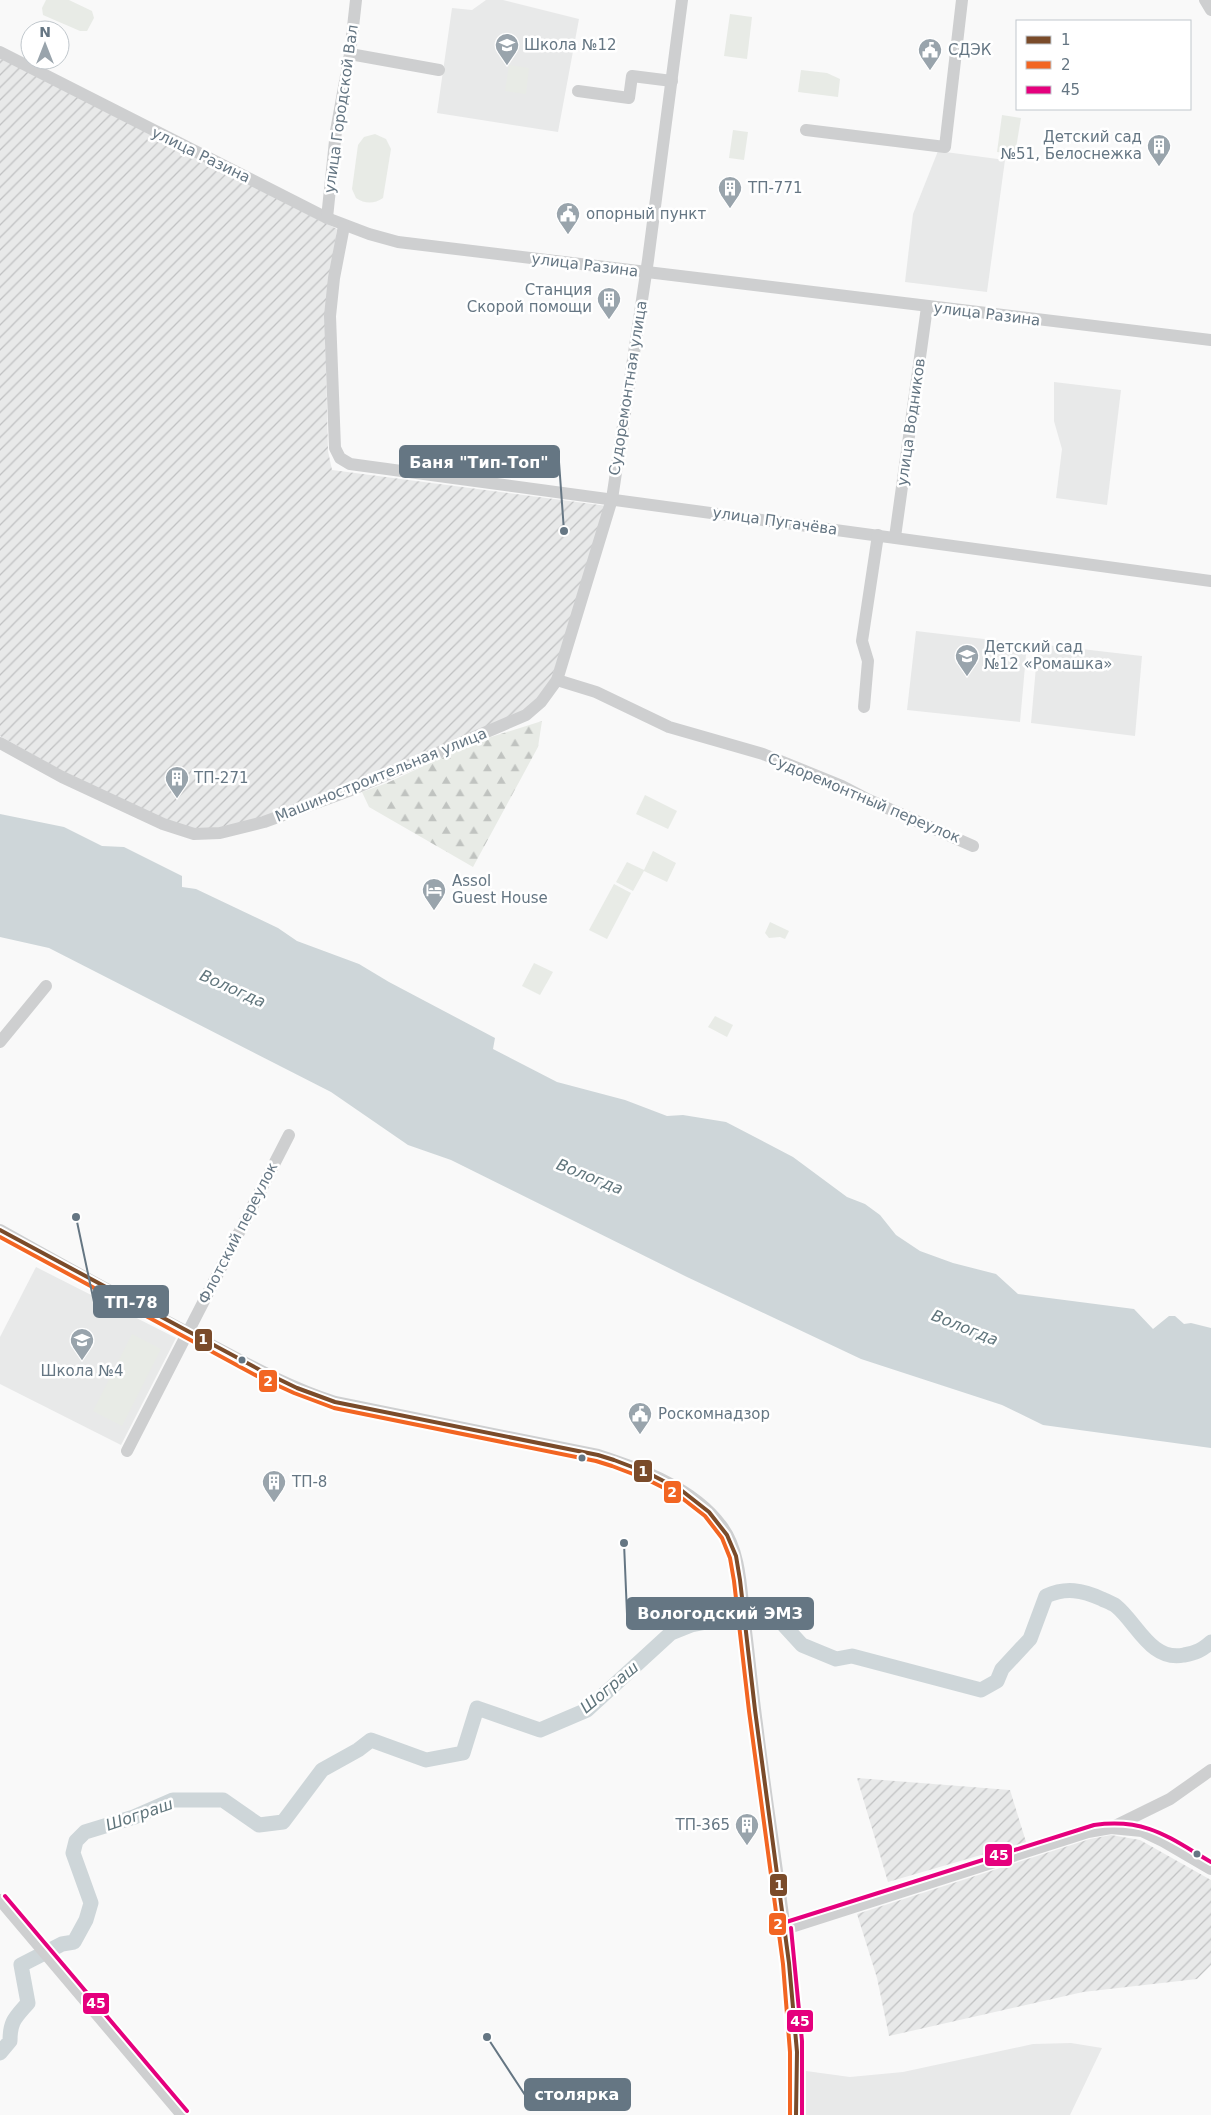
<svg xmlns="http://www.w3.org/2000/svg" width="1211" height="2115" font-family="'DejaVu Sans',sans-serif">
  <style>
    .built { fill: #e8e9e9 }
    .industrial { fill: url(#industrial-furrows) }
    .green { fill: #e8ebe6 }
    .forest { fill: url(#forest-firs) }
    .water { fill: #ced6d9 }
    .lines { fill: none; stroke-linecap: round; stroke-linejoin: round }
    .river { stroke: #ced6d9; stroke-width: 15 }
    .minor { stroke: #cecfd0; stroke-width: 12 }
    .bus-1-casing { stroke: #fff; stroke-width: 8 }
    .bus-2-casing { stroke: #fff; stroke-width: 8 }
    .bus-3-casing { stroke: #fff; stroke-width: 8 }
    .bus-1 { stroke: #7a4b2a; stroke-width: 4 }
    .bus-2 { stroke: #f26522; stroke-width: 4 }
    .bus-3 { stroke: #e5007d; stroke-width: 4 }
    .bus-dot { fill: #657683; stroke: #fff; stroke-width: 2 }
    .labels { text-anchor: middle; stroke-width: 5; stroke-linejoin: round; paint-order: stroke }
    .poi-label { font-size: 15px; fill: #657683; stroke: #fff; text-anchor: start }
    .street-label { font-size: 15px; fill: #657683; stroke: #fff }
    .water-label { font-size: 16px; font-style: italic; fill: #60757c; stroke: #fff }
    .leader { fill: none; stroke: #657683; stroke-width: 2 }
    .callout-dot { fill: #657683; stroke: #fff; stroke-width: 2 }
    .callout { fill: #657683; stroke: #657683; stroke-width: 2 }
    .callout-label { font-size: 16px; text-anchor: middle; font-weight: bold; fill: #fff }
    .line-badge { stroke: #fff; stroke-width: 2 }
    .badge-label { font-size: 14px; text-anchor: middle; font-weight: bold; fill: #fff }
  </style>
  <defs>
    <pattern id="industrial-furrows" width="10" height="10" patternUnits="userSpaceOnUse" patternTransform="scale(1.25)"><rect width="10" height="10" fill="#e8e9e9"/><path d="M-1 1l2-2M0 10L10 0M9 11l2-2" fill="none" stroke="#c0c1c2"/></pattern>
    <pattern id="forest-firs" width="22" height="20" patternUnits="userSpaceOnUse" patternTransform="scale(1.25)"><rect width="22" height="20" fill="#e8ebe6"/><path d="M5 1l3.5 6h-7zM16 11l3.5 6h-7z" fill="#c0c3c0"/></pattern>
  </defs>
  <rect width="100%" height="100%" fill="#f9f9f9"/>
  <!-- built -->
  <g class="built">
    <path d="M486,0h17l76,19 -21,113 -121,-19 15,-105 20,2z"/>
    <path d="M938,151l67,9 -18,132 -82,-10 8,-68z"/>
    <path d="M1054,382l67,8 -14,115 -51,-7 6,-49 -8,-28z"/>
    <path d="M916,631l111,13 -7,78 -113,-12z"/>
    <path d="M1038,644l104,12 -7,80 -104,-13z"/>
    <path d="M36,1267l140,71 -55,107 -121,-61v-47z"/>
    <path d="M1071,2043l31,5 -32,67h-265l1,-44 44,6 53,-5 130,-28z"/>
  </g>
  <!-- industrial -->
  <g class="industrial">
    <path d="M0,57l337,172 -12,90 3,132 4,19 275,36 -56,174 -15,19 -12,11 -174,75 -88,33 -44,11 -23,1 -31,-11 -100,-47 -64,-36z"/>
    <path d="M857,1778l153,12 16,52 -138,40z"/>
    <path d="M1111,1835l29,5 71,40v85l-14,14 -114,13 -194,44 -12,-58 -20,-64 233,-75z"/>
  </g>
  <!-- green -->
  <g class="green">
    <path d="M46,0h23l23,11 2,7 -7,13h-7l-37,-16 -1,-7z"/>
    <path d="M730,14l22,3 -5,42 -23,-3z"/>
    <path d="M509,65l20,3 -3,26 -21,-3z"/>
    <path d="M801,70l26,3 13,6 -2,18 -40,-5z"/>
    <path d="M1002,115l19,3 -6,36 -18,-2z"/>
    <path d="M733,130l15,2 -4,28 -15,-2z"/>
    <path d="M375,134l11,5 5,10 -8,49c-9,6 -18,6 -27,0l-4,-9 6,-44 6,-8z"/>
    <path d="M645,795l32,16 -9,18 -32,-15z"/>
    <path d="M653,851l23,12 -9,19 -23,-11 -11,20 -17,-9 11,-20 17,8z"/>
    <path d="M614,884l17,9 -24,46 -18,-9z"/>
    <path d="M770,922l19,9 -4,8 -5,-2 -11,1 -4,-5z"/>
    <path d="M534,963l19,9 -13,23 -18,-9z"/>
    <path d="M715,1016l18,9 -6,12 -19,-10z"/>
    <path d="M132,1334l29,15 -39,77 -29,-15z"/>
  </g>
  <!-- forest -->
  <path class="forest" d="M542,721l-4,26 -65,120 -104,-60 -7,-15 25,-9 88,-41z"/>
  <!-- water -->
  <path class="water" d="M0,814l64,13 38,19 22,1 58,29v11l14,2 82,39 19,13 62,23 30,18 106,56 -2,11 64,33 68,18 42,16 16,-1 43,7 67,35 54,40 18,7 15,11 16,20 24,16 33,12 43,11 22,20 116,15 19,20 16,-13h6l9,8 7,-1 20,5v120l-168,-23 -41,-20 -141,-46 -174,-82 -236,-117 -43,-15 -77,-53 -282,-144 -49,-11z"/>
  <g class="lines">
    <!-- river -->
    <path class="river" d="M0,2053l10,-12c0,-20 5,-23 18,-38l-7,-38 41,-21 12,-2 12,-22 5,-17 -18,-50 3,-12 9,-9 49,-15 39,-17h50l36,25 24,-3 39,-52 36,-20 13,-10 55,20 37,-7 14,-45 63,22 47,-20 84,-77 20,-8 42,-8 47,4 22,24 34,14 16,-3 129,34 16,-9 5,-12 28,-30 16,-43c20,-9 36,-6 56,3 4,2 10,4 14,7 21,17 35,56 68,49 12,-2 18,-5 27,-13"/>
    <!-- minor -->
    <g class="minor">
      <path d="M1205,0l6,10"/>
      <path d="M0,52l327,166 42,16 29,8 813,98"/>
      <path d="M350,54l89,16"/>
      <path d="M578,91l51,7 3,-22 40,5"/>
      <path d="M806,130l139,17 17,-147"/>
      <path d="M327,218l9,-87 14,-77 6,-54"/>
      <path d="M344,226l-10,52 -4,38 5,132 5,10 10,6 861,117"/>
      <path d="M895,537l32,-230"/>
      <path d="M557,680l39,12 73,35 94,27 79,32 27,14 104,46"/>
      <path d="M864,707l4,-46 -6,-20 16,-106"/>
      <path d="M0,743l62,34 101,47 31,10 26,-1 44,-11 87,-32 175,-75 15,-13 16,-22 55,-181 36,-239 34,-260"/>
      <path d="M0,1042l46,-56"/>
      <path d="M0,1230c62,35 124,69 187,102 50,26 95,53 148,70l263,53c43,14 95,32 123,70 19,24 20,61 23,90 5,37 8,73 13,109 13,107 32,212 39,319 2,24 0,48 0,72"/>
      <path d="M127,1451l162,-316"/>
      <path d="M1111,1828l31,3 21,10 48,28"/>
      <path d="M0,1900l182,215"/>
      <path d="M785,1929l303,-97 23,-4 59,-29 41,-29"/>
    </g>
    <!-- bus-1 casing -->
    <g class="bus-1-casing">
      <path id="bus-1" d="M0,1230l260,140 37,18 38,14 263,53 16,5 34,13 33,17 28,22 18,23 9,21 4,24 15,130 34,253 8,89 -1,63"/>
    </g>
    <!-- bus-2 casing -->
    <g class="bus-2-casing">
      <path id="bus-2" d="M0,1237l257,139 37,17 40,15 262,53 16,5 34,13 32,16 27,21 17,22 8,20 4,23 15,130 34,253 7,88v63"/>
    </g>
    <!-- bus-3 casing -->
    <g class="bus-3-casing">
      <g id="bus-3">
        <path d="M5,1896l182,215"/>
        <path d="M783,1923l311,-98c53,-7 74,12 117,37"/>
        <path d="M791,1928l11,113v74"/>
      </g>
    </g>
    <!-- bus-1 -->
    <use href="#bus-1" class="bus-1"/>
    <!-- bus-2 -->
    <use href="#bus-2" class="bus-2"/>
    <!-- bus-3 -->
    <use href="#bus-3" class="bus-3"/>
  </g>
  <!-- icons -->
  <defs>
    <g id="school-pin" transform="scale(1.25)"><path d="M0 17L-7.5 6A9.5 9.5 0 1 1 7.5 6Z" fill="#99a4ac" stroke="#fff"/><path d="M0-5L7-2L0 1L-7-2ZM-4 1L0 2.5L4 1V4Q0 6-4 4Z" fill="#fff"/></g>
    <g id="civic-pin" transform="scale(1.25)"><path d="M0 17L-7.5 6A9.5 9.5 0 1 1 7.5 6Z" fill="#99a4ac" stroke="#fff"/><path d="M-.6-6.5H3V-4.5H.6V-3L4-1V1h2V6H-6V1h2V-1L-.6-3ZM-1.2 2.5V6h2.4V2.5Z" fill="#fff"/></g>
    <g id="building-pin" transform="scale(1.25)"><path d="M0 17L-7.5 6A9.5 9.5 0 1 1 7.5 6Z" fill="#99a4ac" stroke="#fff"/><path d="M-4-6H4V6H1V3H-1V6H-4ZM-2.5-4.3h1.7v1.8h-1.7ZM.8-4.3h1.7v1.8H.8ZM-2.5-1h1.7V.8h-1.7ZM.8-1h1.7V.8H.8Z" fill="#fff"/></g>
    <g id="hotel-pin" transform="scale(1.25)"><path d="M0 17L-7.5 6A9.5 9.5 0 1 1 7.5 6Z" fill="#99a4ac" stroke="#fff"/><path d="M-6-4.5h1.5V1H6V5H4.5V3h-9V5H-6ZM-4 0a1.8 1.8 0 1 1 3.6 0ZM.5 0V-2.5h3Q6-2.5 6 0Z" fill="#fff"/></g>
  </defs>
  <g fill-rule="evenodd">
    <use href="#school-pin" x="507" y="45"/>
    <use href="#civic-pin" x="930" y="50"/>
    <use href="#building-pin" x="1159" y="146"/>
    <use href="#building-pin" x="730" y="188"/>
    <use href="#civic-pin" x="568" y="214"/>
    <use href="#building-pin" x="609" y="299"/>
    <use href="#school-pin" x="967" y="656"/>
    <use href="#building-pin" x="177" y="778"/>
    <use href="#hotel-pin" x="434" y="890"/>
    <use href="#school-pin" x="82" y="1340"/>
    <use href="#civic-pin" x="640" y="1414"/>
    <use href="#building-pin" x="274" y="1482"/>
    <use href="#building-pin" x="747" y="1825"/>
  </g>
  <!-- markers -->
  <g class="bus-dot">
    <circle cx="242" cy="1360" r="4.5"/>
    <circle cx="582" cy="1458" r="4.5"/>
    <circle cx="1197" cy="1854" r="4.5"/>
  </g>
  <g class="labels">
    <!-- poi labels -->
    <g class="poi-label">
      <text x="524" y="50">Школа №12</text>
      <text x="948" y="55">СДЭК</text>
      <text x="1142" y="142" text-anchor="end">Детский сад<tspan x="1142" dy="17">№51, Белоснежка</tspan></text>
      <text x="748" y="193">ТП-771</text>
      <text x="586" y="219">опорный пункт</text>
      <text x="592" y="295" text-anchor="end">Станция<tspan x="592" dy="17">Скорой помощи</tspan></text>
      <text x="984" y="652">Детский сад<tspan x="984" dy="17">№12 «Ромашка»</tspan></text>
      <text x="194" y="783">ТП-271</text>
      <text x="452" y="886">Assol<tspan x="452" dy="17">Guest House</tspan></text>
      <text x="82" y="1376" text-anchor="middle">Школа №4</text>
      <text x="658" y="1419">Роскомнадзор</text>
      <text x="292" y="1487">ТП-8</text>
      <text x="730" y="1830" text-anchor="end">ТП-365</text>
    </g>
    <!-- street labels -->
    <g class="street-label">
      <text transform="translate(341 109) rotate(-82)" y="5">улица Городской Вал</text>
      <text transform="translate(201 155) rotate(26)" y="5">улица Разина</text>
      <text transform="translate(585 265) rotate(7)" y="5">улица Разина</text>
      <text transform="translate(987 314) rotate(7)" y="5">улица Разина</text>
      <text transform="translate(628 388) rotate(-81)" y="5">Судоремонтная улица</text>
      <text transform="translate(911 422) rotate(-82)" y="5">улица Водников</text>
      <text transform="translate(775 521) rotate(8)" y="5">улица Пугачёва</text>
      <text transform="translate(381 775) rotate(-22)" y="5">Машиностроительная улица</text>
      <text transform="translate(864 798) rotate(23)" y="5">Судоремонтный переулок</text>
      <text transform="translate(238 1233) rotate(-63)" y="5">Флотский переулок</text>
    </g>
    <!-- water labels -->
    <g class="water-label">
      <text transform="translate(233 988) rotate(24)" y="6">Вологда</text>
      <text transform="translate(590 1176) rotate(22)" y="6">Вологда</text>
      <text transform="translate(965 1327) rotate(22)" y="6">Вологда</text>
      <text transform="translate(609 1687) rotate(-40)" y="6">Шограш</text>
      <text transform="translate(139 1814) rotate(-19)" y="6">Шограш</text>
    </g>
  </g>
  <!-- callouts -->
  <path class="leader" d="M564 531L559 462M76 1217L94 1302M624 1543L627 1614M487 2037L525 2095"/>
  <g class="callout-dot">
    <circle cx="564" cy="531" r="5"/>
    <circle cx="76" cy="1217" r="5"/>
    <circle cx="624" cy="1543" r="5"/>
    <circle cx="487" cy="2037" r="5"/>
  </g>
  <g class="callout">
    <rect x="400" y="446" width="159" height="31" rx="5"/>
    <rect x="94" y="1286" width="74" height="31" rx="5"/>
    <rect x="627" y="1598" width="186" height="31" rx="5"/>
    <rect x="525" y="2079" width="105" height="31" rx="5"/>
  </g>
  <g class="callout-label">
    <text x="479" y="468">Баня "Тип-Топ"</text>
    <text x="131" y="1308">ТП-78</text>
    <text x="720" y="1619">Вологодский ЭМЗ</text>
    <text x="577" y="2100">столярка</text>
  </g>
  <g class="line-badge">
    <rect x="194" y="1328" width="19" height="24" rx="5" fill="#7a4b2a"/>
    <rect x="258" y="1369" width="20" height="24" rx="5" fill="#f26522"/>
    <rect x="633" y="1459" width="20" height="24" rx="5" fill="#7a4b2a"/>
    <rect x="663" y="1480" width="19" height="24" rx="5" fill="#f26522"/>
    <rect x="984" y="1843" width="29" height="24" rx="5" fill="#e5007d"/>
    <rect x="769" y="1873" width="19" height="24" rx="5" fill="#7a4b2a"/>
    <rect x="768" y="1912" width="19" height="24" rx="5" fill="#f26522"/>
    <rect x="82" y="1992" width="28" height="23" rx="5" fill="#e5007d"/>
    <rect x="786" y="2009" width="28" height="24" rx="5" fill="#e5007d"/>
  </g>
  <g class="badge-label">
    <text x="203" y="1344">1</text>
    <text x="268" y="1386">2</text>
    <text x="643" y="1476">1</text>
    <text x="672" y="1497">2</text>
    <text x="999" y="1860">45</text>
    <text x="779" y="1890">1</text>
    <text x="778" y="1929">2</text>
    <text x="96" y="2008">45</text>
    <text x="800" y="2026">45</text>
  </g>
  <!-- legend -->
  <rect x="1016" y="20" width="175" height="90" fill="#ffffff" stroke="#c1c8cd"/>
  <rect x="1026" y="36" width="25" height="8" fill="#7a4b2a" stroke="#c1c8cd"/>
  <text x="1061" y="45" font-size="15" fill="#657683">1</text>
  <rect x="1026" y="61" width="25" height="8" fill="#f26522" stroke="#c1c8cd"/>
  <text x="1061" y="70" font-size="15" fill="#657683">2</text>
  <rect x="1026" y="86" width="25" height="8" fill="#e5007d" stroke="#c1c8cd"/>
  <text x="1061" y="95" font-size="15" fill="#657683">45</text>
  <!-- north arrow -->
  <g transform="translate(45 45)"><circle r="24" fill="#ffffff" stroke="#c1c8cd"/>
  <path d="M0-4L9 19L0 12L-9 19Z" fill="#99a4ac"/>
  <text y="-8" font-size="14" font-weight="bold" text-anchor="middle" fill="#657683">N</text>
  </g>
</svg>
